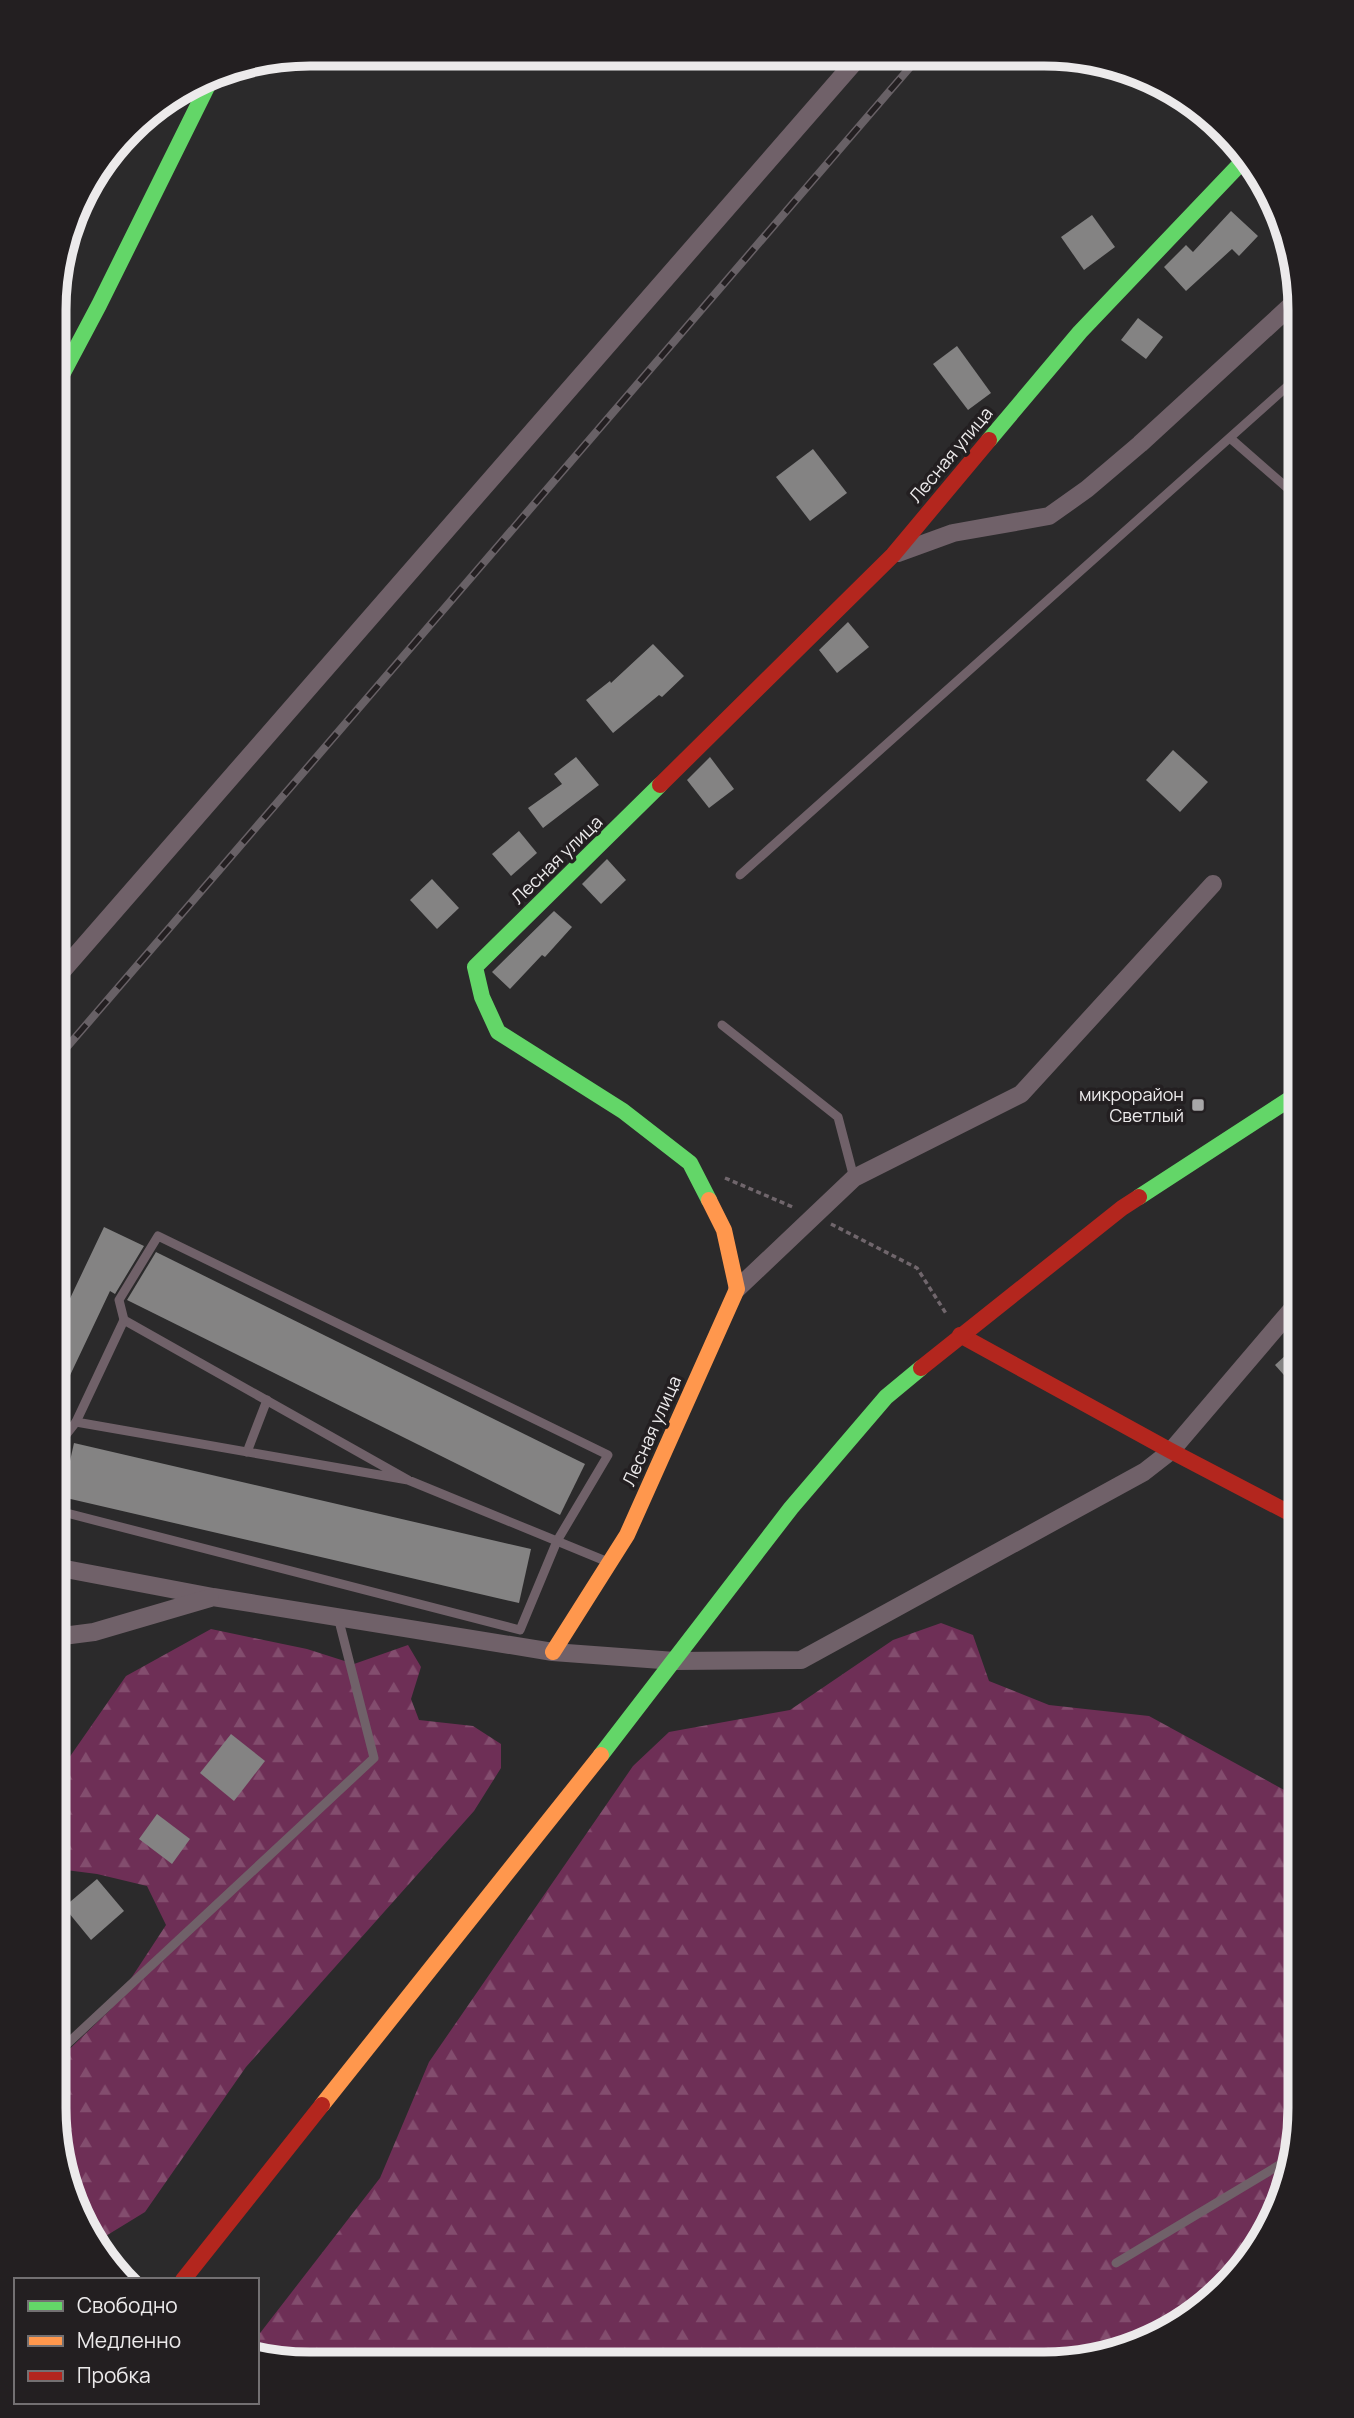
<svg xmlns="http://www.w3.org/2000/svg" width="1354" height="2418" font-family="Manrope,sans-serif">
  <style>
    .forest { fill: url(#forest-firs) }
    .building { fill: #848383 }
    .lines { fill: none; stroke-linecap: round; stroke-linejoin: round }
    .path { stroke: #70666c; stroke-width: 3.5; stroke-dasharray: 5 3.5; stroke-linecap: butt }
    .lane { stroke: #706169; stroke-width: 9 }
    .street { stroke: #706169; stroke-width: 18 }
    .fast { stroke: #63d668; stroke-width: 16 }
    .slow { stroke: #ff974d; stroke-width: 16 }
    .jam { stroke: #b3261e; stroke-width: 16 }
    .rail-casing { stroke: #686166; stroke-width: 8 }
    .rail { stroke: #231f21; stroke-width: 5; stroke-dasharray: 16; stroke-linecap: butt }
    .poi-dot { fill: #a8a7a8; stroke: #231f21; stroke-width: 2.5 }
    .labels { text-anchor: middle; stroke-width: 7; stroke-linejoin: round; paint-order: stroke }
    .street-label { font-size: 18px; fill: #eceaeb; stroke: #231f21 }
    .poi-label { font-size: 18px; fill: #eceaeb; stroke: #231f21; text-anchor: end }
    .rim { fill: none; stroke: #eceaeb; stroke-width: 9 }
  </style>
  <defs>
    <pattern id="forest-firs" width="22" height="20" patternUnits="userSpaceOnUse" patternTransform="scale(1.75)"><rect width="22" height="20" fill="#6e2f56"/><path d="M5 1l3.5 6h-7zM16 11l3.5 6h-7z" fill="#834d6e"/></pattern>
  </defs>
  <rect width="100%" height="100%" fill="#2b2a2b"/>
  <!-- forest -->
  <g class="forest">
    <path d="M941,1623l32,12 16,46 60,24 100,11 150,82v326l-19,81 -33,59 -48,47 -73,39 -83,14 -766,-3 -20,-8v-16l123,-159 49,-116 204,-296 36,-34 121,-22 103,-70z"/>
    <path d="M211,1629l96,20 47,15 54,-19 13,22 -10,32 8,21 54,6 28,18v24l-27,43 -228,256 -101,145 -49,30 -28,-52 -14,-83v-43l57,-55 55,-84 -19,-39 -50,-12 -39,-5 -3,-4v-87l71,-102z"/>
  </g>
  <!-- building -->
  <g class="building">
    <path d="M1231,211l27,25 -19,20 -7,-7 -46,42 -22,-24 22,-22 7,7z"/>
    <path d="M1092,215l23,32 -31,23 -23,-33z"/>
    <path d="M1138,318l25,19 -17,22 -25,-19z"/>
    <path d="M957,346l34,47 -23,17 -35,-46z"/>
    <path d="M813,449l34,44 -37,28 -34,-44z"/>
    <path d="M848,622l21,25 -32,26 -18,-23z"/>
    <path d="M653,644l31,32 -22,21 -3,-2 -46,38 -27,-33 24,-19 1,2z"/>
    <path d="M1173,750l35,32 -28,30 -34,-32z"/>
    <path d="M576,757l23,28 -56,43 -15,-20 34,-24 -8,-10z"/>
    <path d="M710,757l24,32 -25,19 -22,-28z"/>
    <path d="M519,831l18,22 -26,23 -19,-22z"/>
    <path d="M607,859l19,21 -25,24 -19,-20z"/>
    <path d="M432,879l27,29 -22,21 -27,-29z"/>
    <path d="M554,911l18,16 -27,30 -3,-2 -32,34 -18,-17z"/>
    <path d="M104,1227l40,19 -29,48 -5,-3 -55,116v-77z"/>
    <path d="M156,1252l429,212 -25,51 -433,-215z"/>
    <path d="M1299,1343v49l-24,-27z"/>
    <path d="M74,1443l457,106 -12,54 -457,-106z"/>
    <path d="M231,1734l34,27 -31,40 -34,-28z"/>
    <path d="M157,1814l33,25 -18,25 -33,-25z"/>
    <path d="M97,1879l27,32 -33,29 -27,-33z"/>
  </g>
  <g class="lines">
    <!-- path -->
    <g class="path">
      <path d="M725,1178l70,30"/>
      <path d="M831,1224l86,44 30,47"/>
    </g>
    <!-- lane -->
    <g class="lane">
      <path d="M1230,438l70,61"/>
      <path d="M740,875l560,-500"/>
      <path d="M722,1025l116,92 16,61"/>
      <path d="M55,1449l21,-27"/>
      <path d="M247,1452l20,-52"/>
      <path d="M408,1480l-332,-58 48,-102 284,160 200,82"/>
      <path d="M55,1510l465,120 37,-89 51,-86 -450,-219 -39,64 5,20"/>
      <path d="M54,2056l320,-298 -36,-141"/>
      <path d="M1116,2263l175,-105"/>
    </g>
    <!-- street -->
    <g class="street">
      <path d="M898,553l55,-20 96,-17 38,-27 53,-45 158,-145"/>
      <path d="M56,978l802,-920"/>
      <path d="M737,1289l117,-111 167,-84 192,-210"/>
      <path d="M55,1567l158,30 340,55 122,9 126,-1 343,-188 27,-21 128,-150"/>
      <path d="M55,1637l39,-5 116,-34"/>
    </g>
    <!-- fast -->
    <g class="fast">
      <path d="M56,386l43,-81 115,-232"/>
      <path d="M989,440l91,-108 162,-170"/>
      <path d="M660,785l-185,182 7,30 16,35 125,79 67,52 19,37"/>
      <path d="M1139,1197l160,-104"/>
      <path d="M601,1755l190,-247 95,-111 35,-29"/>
    </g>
    <!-- slow -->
    <g class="slow">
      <path d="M553,1652l74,-117 110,-246 -13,-59 -15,-30"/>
      <path d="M322,2105l279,-350"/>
    </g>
    <!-- jam -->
    <g class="jam">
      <path d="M660,785l233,-230 96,-115"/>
      <path d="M960,1335l211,116 128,67"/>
      <path d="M921,1368l201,-160 17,-11"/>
      <path d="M183,2280l139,-175"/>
    </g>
    <!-- rail casing -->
    <g class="rail-casing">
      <path id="rail" d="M55,1061l863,-1003"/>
    </g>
    <!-- rail -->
    <use href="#rail" class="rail"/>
  </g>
  <!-- markers -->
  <rect class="poi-dot" x="1191" y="1098" width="14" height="14" rx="3.5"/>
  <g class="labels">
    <!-- street labels -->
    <g class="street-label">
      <text transform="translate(951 455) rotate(-50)" y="6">Лесная улица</text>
      <text transform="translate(557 860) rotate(-44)" y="6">Лесная улица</text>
      <text transform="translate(652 1431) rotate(-66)" y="6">Лесная улица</text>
    </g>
    <!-- poi labels -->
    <g class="poi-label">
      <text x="1184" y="1101">микрорайон<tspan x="1184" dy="21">Светлый</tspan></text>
    </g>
  </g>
  <!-- crop -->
  <path d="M0 0H1354V2418H0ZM310 66H1044A244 244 0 0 1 1288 310V2108A244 244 0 0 1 1044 2352H310A244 244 0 0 1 66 2108V310A244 244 0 0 1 310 66Z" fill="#231f21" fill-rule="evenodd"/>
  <path class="rim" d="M310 66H1044A244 244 0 0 1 1288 310V2108A244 244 0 0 1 1044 2352H310A244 244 0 0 1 66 2108V310A244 244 0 0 1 310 66Z"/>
  <!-- legend -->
  <rect x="14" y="2278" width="245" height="126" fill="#231f21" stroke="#737072" stroke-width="2"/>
  <rect x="28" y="2301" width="35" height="10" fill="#63d668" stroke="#737072" stroke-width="2"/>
  <text x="77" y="2313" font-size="21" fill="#eceaeb">Свободно</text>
  <rect x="28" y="2336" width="35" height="10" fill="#ff974d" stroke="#737072" stroke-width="2"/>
  <text x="77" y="2348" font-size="21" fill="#eceaeb">Медленно</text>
  <rect x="28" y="2371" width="35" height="10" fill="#b3261e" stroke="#737072" stroke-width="2"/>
  <text x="77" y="2383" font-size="21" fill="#eceaeb">Пробка</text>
</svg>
